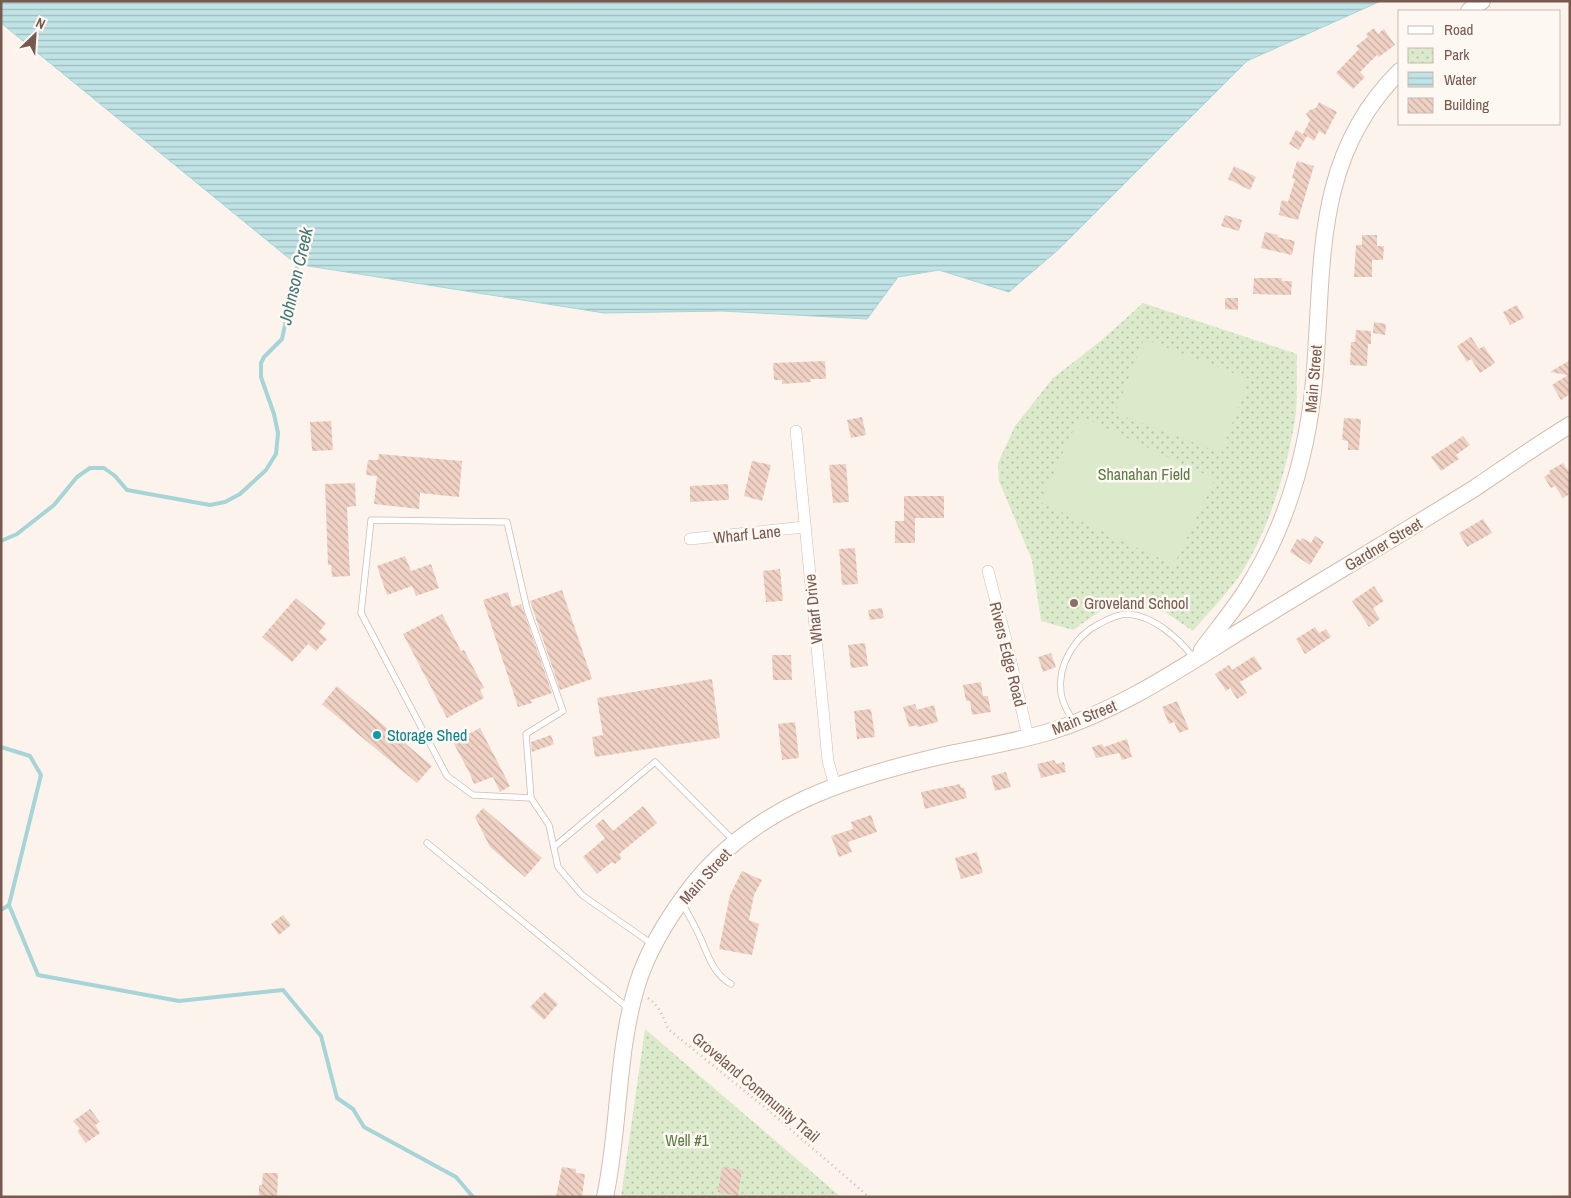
<svg xmlns="http://www.w3.org/2000/svg" width="1571" height="1198" font-family="'Archivo Narrow',sans-serif">
  <style>
    .park { fill: url(#park-dots) }
    .garden { fill: #daeaca }
    .water { fill: url(#water-rules); stroke: #a7d4d7 }
    .lines { fill: none; stroke-linecap: round; stroke-linejoin: round }
    .stream { stroke: #a7d4d7; stroke-width: 4 }
    .building { fill: url(#building-back-hatch) }
    .lane-casing { stroke: #cebbb1; stroke-width: 7 }
    .street-casing { stroke: #cebbb1; stroke-width: 12 }
    .secondary-casing { stroke: #d4bdb1; stroke-width: 18 }
    .path { stroke: #d6b5a7; stroke-width: 2.5; stroke-dasharray: 1 4; stroke-linecap: butt }
    .lane { stroke: #fff; stroke-width: 5.5 }
    .street { stroke: #fff; stroke-width: 11 }
    .secondary { stroke: #fff; stroke-width: 16 }
    .education-dot { fill: #8d6e63; stroke: #fef8f2; stroke-width: 2 }
    .culture-dot { fill: #0f9aa8; stroke: #fef8f2; stroke-width: 2 }
    .labels { text-anchor: middle; stroke-width: 5; stroke-linejoin: round; paint-order: stroke }
    .street-label { font-size: 16px; fill: #77594f; stroke: #fef8f2 }
    .park-label { font-size: 16px; fill: #5c7b47; stroke: #fef8f2 }
    .education-label { font-size: 16px; fill: #785e54; stroke: #fef8f2; text-anchor: start }
    .culture-label { font-size: 16px; fill: #0d838f; stroke: #fef8f2; text-anchor: start }
    .water-label { font-size: 18px; font-style: italic; fill: #42767a; stroke: #fef8f2 }
  </style>
  <defs>
    <pattern id="park-dots" width="8" height="8" patternUnits="userSpaceOnUse" patternTransform="scale(1.25)"><rect width="8" height="8" fill="#daeaca"/><path d="M2 2h.1M6 6h.1" fill="none" stroke="#b6c1a6" stroke-width="1.8" stroke-linecap="round"/></pattern>
    <pattern id="water-rules" width="6" height="5" patternUnits="userSpaceOnUse" patternTransform="scale(1.25)"><rect width="6" height="5" fill="#c0e3e5"/><path d="M0 2.5h6" fill="none" stroke="#a1bbbc"/></pattern>
    <pattern id="building-back-hatch" width="6" height="6" patternUnits="userSpaceOnUse" patternTransform="scale(1.25)"><rect width="6" height="6" fill="#f0d2c4"/><path d="M-1 5l2 2M0 0l6 6M5-1l2 2" fill="none" stroke="#c7ada2"/></pattern>
  </defs>
  <rect width="100%" height="100%" fill="#fcf4ec"/>
  <!-- park -->
  <g class="park">
    <path d="M1143,303l154,51c-1,22 1,45 -2,66 -9,53 -26,109 -55,155 -13,19 -32,38 -47,56l-28,-19 -52,-10 -40,28 -32,-9 -9,-61 -33,-79 -1,-18 17,-37 38,-48 49,-38z"/>
    <path d="M645,1029l196,168h-220z"/>
  </g>
  <!-- garden -->
  <g class="garden">
    <path d="M1144,339l105,40 -28,74 -106,-40z"/>
    <path d="M1080,416l135,63 -41,86 -134,-63z"/>
  </g>
  <!-- water -->
  <path class="water" d="M1,1h1380l-134,60 -188,188 -50,43 -70,-22 -41,7 -31,42 -145,-8 -118,2 -308,-49 -295,-241z"/>
  <g class="lines">
    <!-- stream -->
    <g class="stream">
      <path d="M1,541l16,-7 37,-29 23,-28 13,-9h14l11,8 12,14 83,15 15,-3 15,-8 26,-24 10,-16 2,-21 -4,-19 -13,-37v-14l3,-6 18,-18 17,-80"/>
      <path d="M1,747l29,9 11,19 -32,130 -8,5"/>
      <path d="M9,905l29,70 141,26 104,-11 38,46 16,62 16,11 11,18 92,50 17,20"/>
    </g>
  </g>
  <!-- building -->
  <g class="building">
    <path d="M1374,28l4,6 6,-5 11,16 -16,12 -2,-2 -17,17 5,5 -12,12 -17,-16 23,-24 -3,-3 12,-9 -2,-3z"/>
    <path d="M1319,102l18,10 -12,23 -6,-4 -5,10 -7,-5 -8,14 -10,-6 7,-14 10,6 -3,-2 7,-14 -4,-6 4,-4 6,-2z"/>
    <path d="M1297,161l17,5 -16,54 -19,-5 2,-13 2,-2 5,2 7,-23 -3,-1z"/>
    <path d="M1234,166l22,11 -6,13 -22,-11z"/>
    <path d="M1225,215l17,5 -3,11 -18,-5z"/>
    <path d="M1265,232l13,3 -1,2 18,4 -3,14 -31,-7z"/>
    <path d="M1362,235h15v11h7l-1,14h-11v17h-18l2,-32h6z"/>
    <path d="M1254,278h28v3h10l-1,14 -38,-1z"/>
    <path d="M1225,298h13v12l-13,-1z"/>
    <path d="M1517,305l7,13 -14,7 -7,-13z"/>
    <path d="M1374,322l12,2 -1,11 -12,-2z"/>
    <path d="M1356,330l15,1v13h-3l-1,22 -17,-1 1,-23h4z"/>
    <path d="M1471,337l8,12 5,-3 11,17 -15,10 -9,-14 -4,3 -10,-16z"/>
    <path d="M1570,360v34l-9,6 -9,-15 16,-10 -18,-3z"/>
    <path d="M825,361l1,18h-16l1,3 -29,2v-4h-8l-1,-17z"/>
    <path d="M862,417l4,18 -15,3 -4,-18z"/>
    <path d="M1344,418l17,1 -2,31h-11v-9l-6,-1z"/>
    <path d="M331,421l2,29 -21,1 -2,-29z"/>
    <path d="M1463,436l7,9 -14,10 3,4 -18,12 -10,-14z"/>
    <path d="M379,454l83,7 -3,36 -39,-4 -1,16 -45,-5 3,-28 -11,-1 2,-15h10z"/>
    <path d="M752,461l19,4 -9,36 -18,-5z"/>
    <path d="M1563,463l7,10v21l-7,4 -8,-12 -4,2 -7,-11 6,-4 -1,-2z"/>
    <path d="M846,464l3,38 -16,1 -4,-38z"/>
    <path d="M355,483l1,23 -9,1 3,69 -18,1 -1,-12h-3l-3,-81z"/>
    <path d="M728,484l1,16 -39,2v-16z"/>
    <path d="M904,496h40v22h-29v25h-20v-22h9z"/>
    <path d="M1483,519l9,14 -25,14 -8,-14z"/>
    <path d="M1315,536l9,6 -14,23 -20,-13 7,-13 3,2 2,-3 9,5z"/>
    <path d="M855,548l3,36 -16,1 -3,-36z"/>
    <path d="M405,556l6,15 20,-7 8,24 -23,8 -4,-10 -25,9 -10,-29z"/>
    <path d="M780,569l3,32 -17,1 -3,-31z"/>
    <path d="M1374,586l10,15 -11,7 7,11 -11,8 -17,-26z"/>
    <path d="M562,590l30,89 -32,11 -30,-89z"/>
    <path d="M508,592l4,15 9,-3 31,89 -21,7 1,3 -14,4 -35,-107z"/>
    <path d="M296,598l30,25 -7,9 8,7 -11,12 -8,-7 -16,18 -30,-25z"/>
    <path d="M882,608l2,10 -14,2 -2,-10z"/>
    <path d="M442,614l19,37 3,-1 20,38 -4,2 4,8 -37,20 -44,-84z"/>
    <path d="M1315,627l4,6 7,-4 5,8 -26,17 -9,-15z"/>
    <path d="M865,643l3,23 -17,2 -3,-23z"/>
    <path d="M1051,653l5,14 -13,5 -5,-15z"/>
    <path d="M772,655h19l1,25h-19z"/>
    <path d="M1254,656l8,13 -22,13 7,11 -10,6 -7,-11 -4,3 -11,-17 14,-9 3,5z"/>
    <path d="M712,679l8,59 -125,19 -3,-20 11,-2 -6,-37z"/>
    <path d="M981,682l2,14h5l3,16 -19,3 -2,-14h-4l-3,-16z"/>
    <path d="M337,686l95,80 -15,17 -95,-79z"/>
    <path d="M1177,701l12,28 -10,4 -5,-11 -5,2 -7,-17z"/>
    <path d="M915,704l2,6 17,-5 4,17 -20,5 -1,-2 -8,2 -6,-20z"/>
    <path d="M871,709l4,28 -18,2 -3,-28z"/>
    <path d="M795,722l4,36 -17,2 -4,-36z"/>
    <path d="M480,728l30,58 -10,6 -7,-15 -19,7 -5,-12 -16,-30z"/>
    <path d="M551,735l3,9 -22,8 -1,-10z"/>
    <path d="M1127,739l5,18 -10,3 -3,-7 -23,5 -4,-11 10,-3 2,3z"/>
    <path d="M1054,760l2,4 8,-2 2,10 -25,6 -4,-14z"/>
    <path d="M1006,772l5,15 -16,4 -4,-15z"/>
    <path d="M960,784l1,4 3,-1 3,11 -42,11 -4,-17z"/>
    <path d="M643,806l14,17 -38,31 3,4 -7,6 -3,-2 -15,12 -14,-17 22,-19 -10,-12 8,-7 10,12z"/>
    <path d="M483,808l59,50 -17,19 -35,-30 -15,-30z"/>
    <path d="M871,815l6,17 -29,10 4,10 -13,5 -8,-21 22,-7 -2,-7z"/>
    <path d="M977,852l6,21 -22,6 -6,-21z"/>
    <path d="M742,871l20,9 -8,15 -5,25 10,4 -7,31 -33,-6 11,-54z"/>
    <path d="M283,915l8,10 -12,10 -8,-11z"/>
    <path d="M545,992l13,12 -14,16 -14,-13z"/>
    <path d="M90,1109l10,13 -5,3 5,8 -14,10 -9,-12 3,-2 -7,-8z"/>
    <path d="M562,1167l14,2v4l9,1 -3,23h-26z"/>
    <path d="M722,1167l20,3 -4,26 -20,-4z"/>
    <path d="M263,1173h15l-1,24h-18v-12h3z"/>
  </g>
  <g class="lines">
    <!-- lane casing -->
    <g class="lane-casing">
      <g id="lane">
        <path d="M1073,721c-5,-9 -11,-18 -12,-28 -4,-28 14,-57 38,-69 9,-5 19,-10 29,-10 26,2 50,24 65,43"/>
        <path d="M531,798l-5,-64 37,-23 -36,-102 -20,-87 -136,-2 -10,93 86,163 26,19 58,3 18,27 9,42 24,28 70,49"/>
        <path d="M427,843l201,165"/>
        <path d="M554,847l101,-85 80,80"/>
        <path d="M682,903c6,11 12,21 17,32 9,19 13,38 32,49"/>
      </g>
    </g>
    <!-- street casing -->
    <g class="street-casing">
      <g id="street">
        <path d="M796,431l32,330 7,25"/>
        <path d="M690,539l114,-12"/>
        <path d="M988,571l18,69 22,97"/>
      </g>
    </g>
    <!-- secondary casing -->
    <g class="secondary-casing">
      <g id="secondary">
        <path d="M1469,11l13,-10"/>
        <path d="M1202,650c14,-19 30,-38 43,-58 29,-45 49,-98 60,-150 28,-130 -11,-267 95,-371"/>
        <path d="M605,1197c15,-70 11,-143 32,-212 11,-36 32,-69 55,-99 63,-80 154,-108 249,-130 37,-8 75,-14 111,-25 73,-23 136,-68 200,-107 74,-46 149,-90 223,-136 31,-21 62,-43 95,-63"/>
      </g>
    </g>
    <!-- path -->
    <path class="path" d="M648,998c11,8 15,18 20,31l100,81 101,87"/>
    <!-- lane -->
    <use href="#lane" class="lane"/>
    <!-- street -->
    <use href="#street" class="street"/>
    <!-- secondary -->
    <use href="#secondary" class="secondary"/>
  </g>
  <!-- markers -->
  <circle class="education-dot" cx="1074" cy="603" r="5"/>
  <circle class="culture-dot" cx="377" cy="735" r="5"/>
  <g class="labels">
    <!-- street labels -->
    <g class="street-label">
      <text transform="translate(1313 379) rotate(-85)" y="6">Main Street</text>
      <text transform="translate(747 534) rotate(-6)" y="6">Wharf Lane</text>
      <text transform="translate(1383 544) rotate(-31)" y="6">Gardner Street</text>
      <text transform="translate(813 609) rotate(-96)" y="6">Wharf Drive</text>
      <text transform="translate(1008 654) rotate(76)" y="6">Rivers Edge Road</text>
      <text transform="translate(1084 717) rotate(-22)" y="6">Main Street</text>
      <text transform="translate(705 876) rotate(-48)" y="6">Main Street</text>
      <text transform="translate(756 1087) rotate(40)" y="6">Groveland Community Trail</text>
    </g>
    <!-- park labels -->
    <g class="park-label">
      <text x="1144" y="480">Shanahan Field</text>
      <text x="687" y="1146">Well #1</text>
    </g>
    <!-- education labels -->
    <g class="education-label">
      <text x="1084" y="609">Groveland School</text>
    </g>
    <!-- culture labels -->
    <g class="culture-label">
      <text x="387" y="741">Storage Shed</text>
    </g>
    <!-- water labels -->
    <g class="water-label">
      <text transform="translate(296 276) rotate(-77)" y="6">Johnson Creek</text>
    </g>
  </g>
  <!-- border -->
  <rect width="1571" height="1198" fill="none" stroke="#77594f" stroke-width="5"/>
  <!-- legend -->
  <rect x="1398" y="10" width="162" height="115" fill="#fef8f2" stroke="#c8b8b1"/>
  <rect x="1408" y="26" width="25" height="8" fill="#ffffff" stroke="#c8b8b1"/>
  <text x="1444" y="35" font-size="15" fill="#77594f">Road</text>
  <rect x="1408" y="48" width="25" height="15" fill="url(#park-dots)" stroke="#c8b8b1"/>
  <text x="1444" y="60" font-size="15" fill="#77594f">Park</text>
  <rect x="1408" y="72" width="25" height="15" fill="url(#water-rules)" stroke="#c8b8b1"/>
  <text x="1444" y="85" font-size="15" fill="#77594f">Water</text>
  <rect x="1408" y="98" width="25" height="15" fill="url(#building-back-hatch)" stroke="#c8b8b1"/>
  <text x="1444" y="110" font-size="15" fill="#77594f">Building</text>
  <!-- north arrow -->
  <g transform="translate(35 35) rotate(25)" stroke="#fef8f2" stroke-width="4" paint-order="stroke">
  <path d="M0-4L9 19L0 12L-9 19Z" fill="#77594f"/>
  <text y="-8" font-size="14" font-weight="bold" text-anchor="middle" fill="#77594f">N</text>
  </g>
</svg>
